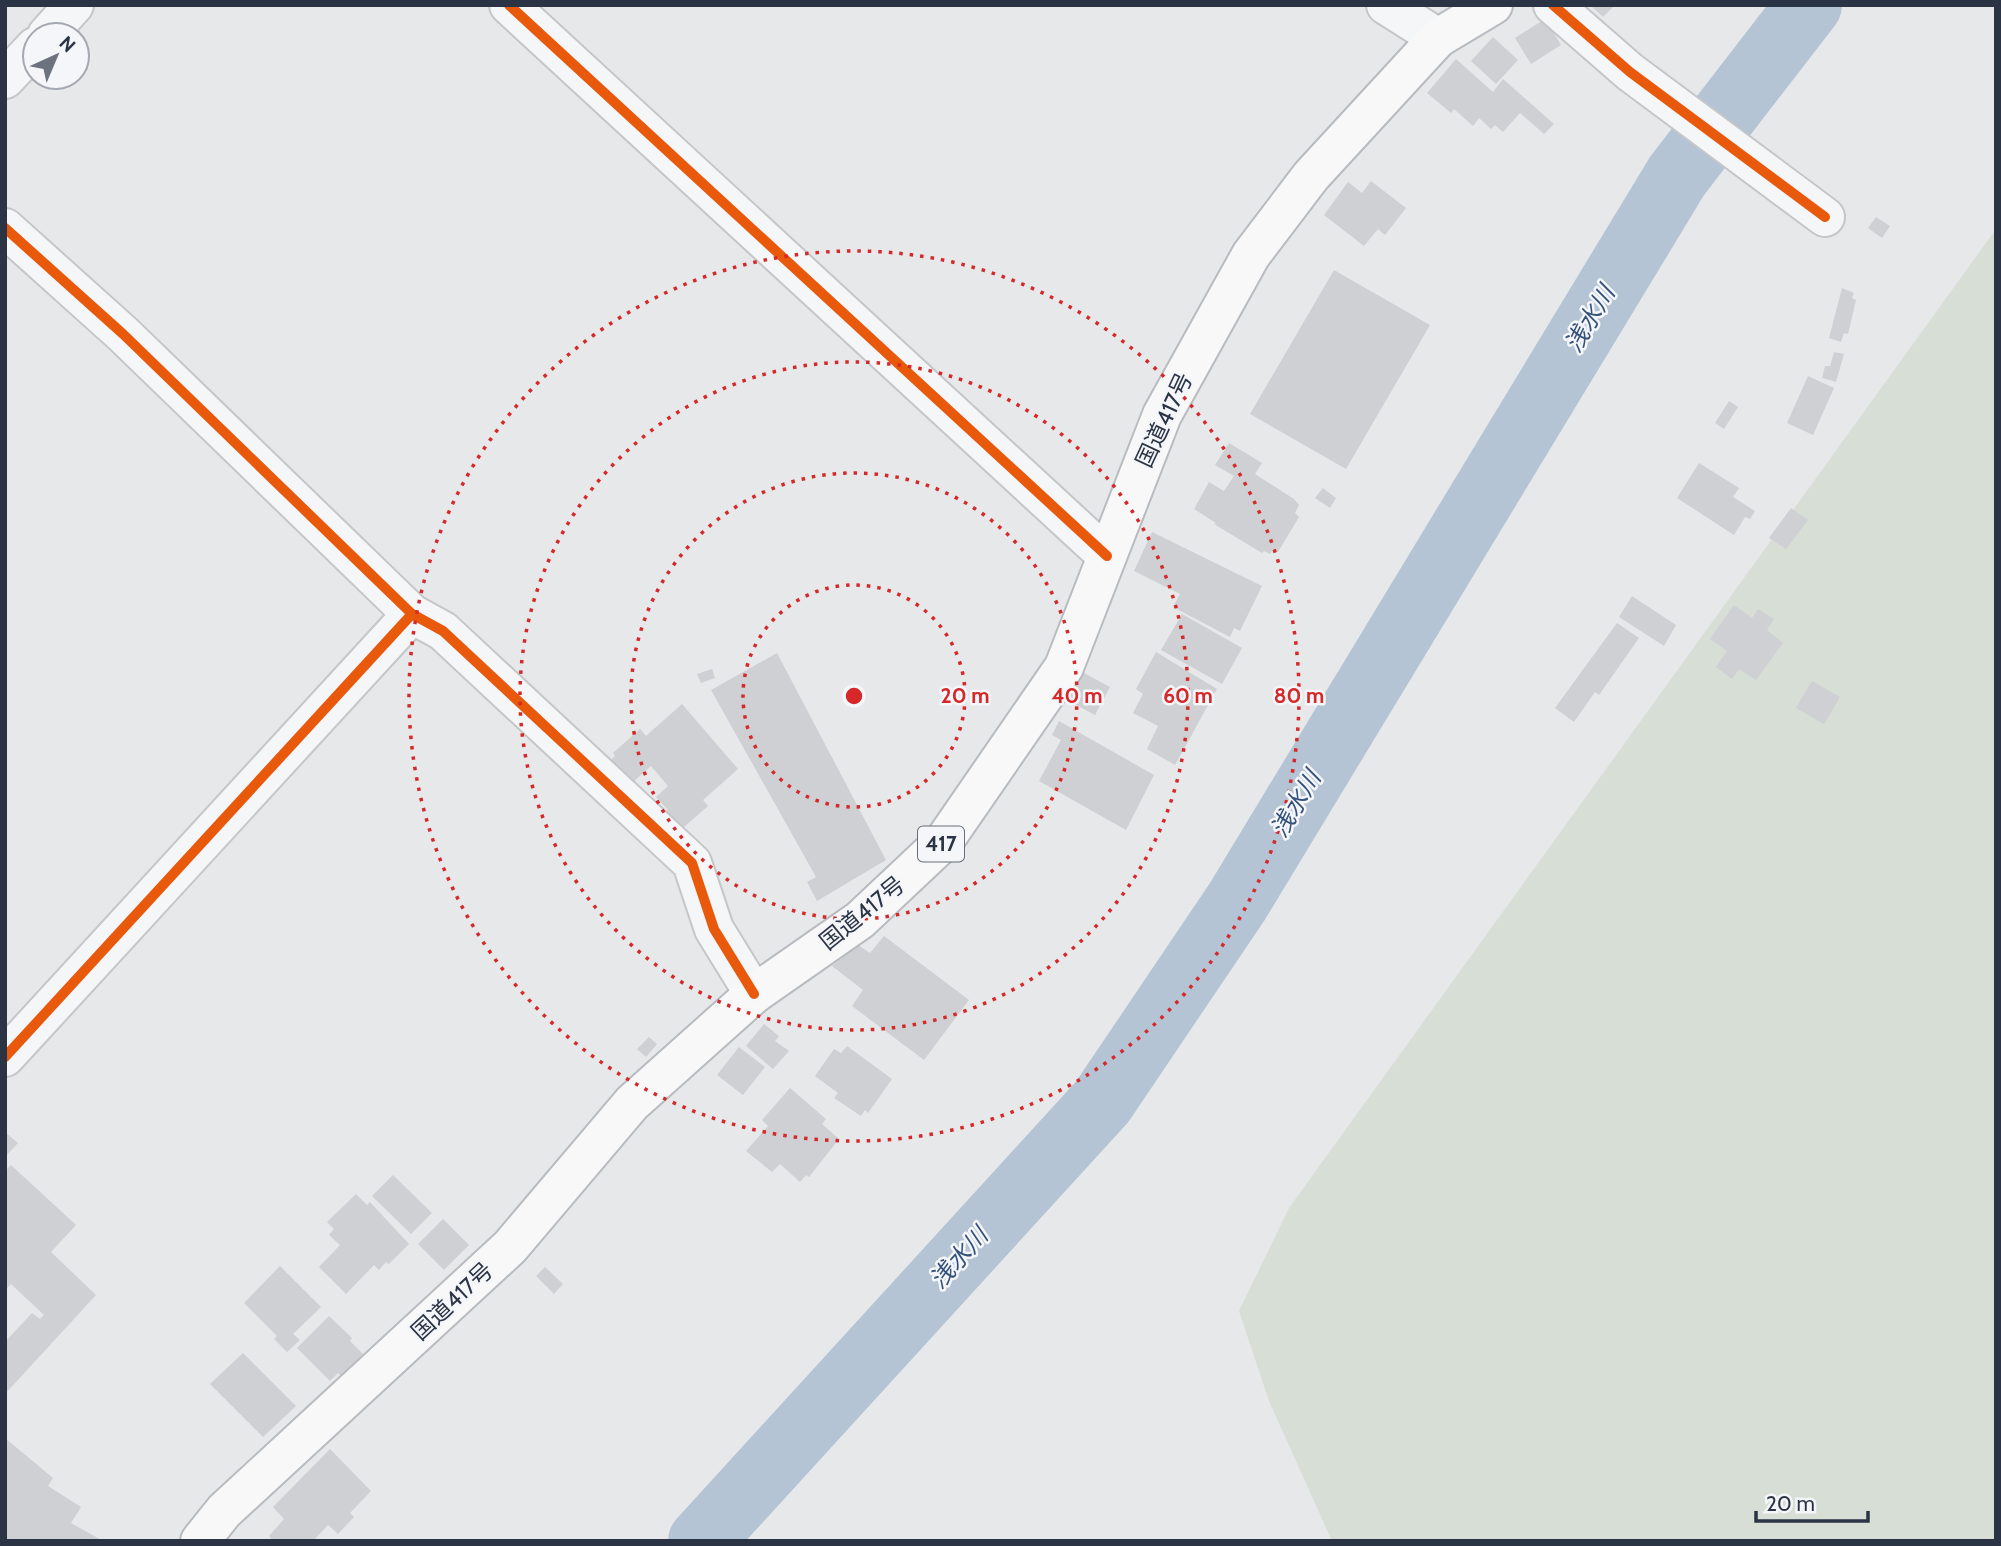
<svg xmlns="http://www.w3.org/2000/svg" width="2001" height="1546" font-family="Cabin,'Noto Sans JP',sans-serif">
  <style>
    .green { fill: #d6ded6 }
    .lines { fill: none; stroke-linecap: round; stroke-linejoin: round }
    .river { stroke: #b4c4d5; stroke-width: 66 }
    .building { fill: #ced0d3 }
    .street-casing { stroke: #c4c6c8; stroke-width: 42 }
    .highway-casing { stroke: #b8bbbf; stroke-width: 42 }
    .street { stroke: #f5f6f7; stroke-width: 38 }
    .highway { stroke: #f8f8f8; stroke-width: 38 }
    .cycleway-casing { stroke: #f4f6f9; stroke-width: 15 }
    .cycleway { stroke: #e8590c; stroke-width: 10 }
    .ring { fill: none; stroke: #d62828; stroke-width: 3.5; stroke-dasharray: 3.5 7 }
    .labels { text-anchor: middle; stroke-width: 5; stroke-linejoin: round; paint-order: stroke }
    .shield { fill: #f4f6f9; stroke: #676e7b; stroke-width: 2 }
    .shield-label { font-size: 21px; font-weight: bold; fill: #2b3445 }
    .street-label { font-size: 23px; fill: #2b3445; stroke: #f4f6f9 }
    .water-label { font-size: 24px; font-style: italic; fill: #34527a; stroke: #f4f6f9 }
    .centre { fill: #d62828; stroke: #f4f6f9; stroke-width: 3.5 }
    .ring-label { font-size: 21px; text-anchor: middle; font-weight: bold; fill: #d62828; stroke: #f4f6f9; stroke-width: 5; stroke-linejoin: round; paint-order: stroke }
  </style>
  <rect width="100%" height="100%" fill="#e6e8ea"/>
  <!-- green -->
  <path class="green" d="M1996,229v1312h-664l-63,-140 -30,-90 50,-103z"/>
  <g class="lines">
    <!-- river -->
    <path class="river" d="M701,1541l401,-439 135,-200 440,-726 132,-171"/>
  </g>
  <!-- building -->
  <g class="building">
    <path d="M1590,5h25l-12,12z"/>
    <path d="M1545,19l16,26 -30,19 -16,-26z"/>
    <path d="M1493,37l25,23 -22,24 -25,-23z"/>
    <path d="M1456,59l37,33 10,-13 51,45 -10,10 -24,-21 -17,19 -8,-7 -4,4 -12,-11 -6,8 -19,-17 -3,4 -24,-20z"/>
    <path d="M1371,181l35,27 -21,27 -7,-6 -14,17 -40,-31 24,-33 14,11z"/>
    <path d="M1876,217l14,9 -8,12 -14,-10z"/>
    <path d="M1334,270l96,55 -84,144 -96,-55z"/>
    <path d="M1842,288l12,5 -2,5 4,2 -8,34 -4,-1 -3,9 -12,-4z"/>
    <path d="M1834,352l10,2 -8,28 -14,-4 3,-12h5z"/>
    <path d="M1808,376l26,12 -21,47 -26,-12z"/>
    <path d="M1729,401l9,6 -14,22 -9,-6z"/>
    <path d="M1229,443l33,20 -7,11 39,25 5,6 -4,8 4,4 -21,35 -5,-3 -3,5 -6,-3 -2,2 -48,-29 2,-1 -22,-14 15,-27 15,9 10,-15 -19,-11z"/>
    <path d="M1699,463l40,25 -6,9 22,14 -5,8 -5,-2 -11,18 -57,-37z"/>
    <path d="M1323,488l13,10 -6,10 -15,-10z"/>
    <path d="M1791,508l17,12 -22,29 -17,-11z"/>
    <path d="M1152,532l110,54 -22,45 -6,-3 -4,9 -57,-30 7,-13 -46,-23z"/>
    <path d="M1632,596l44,29 -12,21 -45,-29z"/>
    <path d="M1734,605l18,13 6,-9 16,10 -7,11 16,13 -27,37 -17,-11 -7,10 -16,-12 11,-16 -17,-12z"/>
    <path d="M1182,614l60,34 -20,36 -61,-34z"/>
    <path d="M1617,623l22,15 -40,57 -4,-3 -21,30 -19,-14z"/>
    <path d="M1156,652l61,37 -42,76 -28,-16 11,-23 -25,-13 10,-19 -7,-5z"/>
    <path d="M777,653l109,207 -69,41 -10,-19 9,-5 -105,-187z"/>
    <path d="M712,669l3,9 -14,5 -4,-9z"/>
    <path d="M1082,672l28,15 -15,28 -28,-15z"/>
    <path d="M1812,681l28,16 -16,27 -28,-16z"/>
    <path d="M682,704l56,65 -35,31 5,6 -31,27 -15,-17 6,-6 -12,-13 12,-11 -17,-20 -19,17 -21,-23 4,-4 -2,-3 27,-24 6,7z"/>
    <path d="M1059,721l95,54 -28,55 -87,-49 22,-41 -9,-5z"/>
    <path d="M884,936l85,64 -45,60 -72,-54 11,-16 -31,-24 26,-21 12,8z"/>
    <path d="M764,1024l15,12 -4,5 14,10 -16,18 -27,-23z"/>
    <path d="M649,1037l8,7 -11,13 -9,-8z"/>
    <path d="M847,1046l45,33 -24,34 -3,-3 -4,6 -27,-18 4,-5 -23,-17 19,-27 7,4z"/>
    <path d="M739,1047l26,20 -22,28 -26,-20z"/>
    <path d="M790,1088l36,31 -4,5 17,15 -30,38 -3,-2 -6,7 -20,-18 -8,8 -26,-21 22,-25 -6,-6z"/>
    <path d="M5,1132l13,11 -13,14z"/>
    <path d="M11,1165l65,60 -25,27 45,43 -91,99v-52l27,-29 8,6 4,-4 -33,-31 -6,6v-119z"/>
    <path d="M393,1175l39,38 -21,21 -39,-38z"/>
    <path d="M356,1194l11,11 3,-3 39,42 -20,20 -3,-2 -7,8 -5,-5 -28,29 -27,-27 21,-22 -11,-10 5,-6 -7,-7z"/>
    <path d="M443,1219l26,26 -25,25 -26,-26z"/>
    <path d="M280,1266l41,41 -28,27 7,6 -13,12 -13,-13 3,-3 -33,-33z"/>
    <path d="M545,1267l18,17 -9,10 -18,-18z"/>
    <path d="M329,1316l23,22 -2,3 14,14 -22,22 -4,-4 -8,8 -33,-33z"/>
    <path d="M243,1353l53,53 -33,31 -53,-53z"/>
    <path d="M5,1438l48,40 -5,8 33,21 -10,16 32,18h-98z"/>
    <path d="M330,1449l41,42 -21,22 4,4 -16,17 -10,-9 -15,16h-40l-4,-5 15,-17 -11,-12z"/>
  </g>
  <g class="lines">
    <!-- street casing -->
    <g class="street-casing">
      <g id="street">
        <path d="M509,5l598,551"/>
        <path d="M1386,5l52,33"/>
        <path d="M1553,5l77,67 195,145"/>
        <path d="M47,35l27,-30"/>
        <path d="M5,79l30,-32"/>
        <path d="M5,228l118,106 289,280 31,17 249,232 22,66 40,65"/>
        <path d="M5,1057l407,-443"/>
      </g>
    </g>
    <!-- highway casing -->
    <g class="highway-casing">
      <path id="highway" d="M200,1541l24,-30 286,-264 122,-144 122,-109 106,-74 84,-79 120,-174 98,-252 89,-160 60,-79 127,-138 55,-33"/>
    </g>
    <!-- street -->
    <use href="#street" class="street"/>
    <!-- highway -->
    <use href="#highway" class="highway"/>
    <!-- cycleway casing -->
    <g class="cycleway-casing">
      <g id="cycleway">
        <path d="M509,5l598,551"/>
        <path d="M1553,5l77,67 195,145"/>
        <path d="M5,228l118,106 289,280 31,17 249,232 22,66 40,65"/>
        <path d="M5,1057l407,-443"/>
      </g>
    </g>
    <!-- cycleway -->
    <use href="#cycleway" class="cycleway"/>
  </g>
  <!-- distance rings -->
  <g class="ring">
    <circle cx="854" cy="696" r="111"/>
    <circle cx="854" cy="696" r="223"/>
    <circle cx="854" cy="696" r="334"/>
    <circle cx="854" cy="696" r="445"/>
  </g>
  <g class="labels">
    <!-- shield labels -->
    <rect class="shield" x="918" y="826.5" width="46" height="35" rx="5"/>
    <g class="shield-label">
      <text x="941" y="851">417</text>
    </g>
    <!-- street labels -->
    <g class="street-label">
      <text transform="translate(1164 420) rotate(-65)" y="8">国道417号</text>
      <text transform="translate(862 913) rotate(-39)" y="8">国道417号</text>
      <text transform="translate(452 1301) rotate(-43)" y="8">国道417号</text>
    </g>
    <!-- water labels -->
    <g class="water-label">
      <text transform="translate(1590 319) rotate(-59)" y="8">浅水川</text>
      <text transform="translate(1296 804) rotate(-59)" y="8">浅水川</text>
      <text transform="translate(959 1258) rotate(-48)" y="8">浅水川</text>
    </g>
  </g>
  <circle cx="854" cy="696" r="10" class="centre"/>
  <g class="ring-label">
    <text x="965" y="703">20 m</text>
    <text x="1077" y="703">40 m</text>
    <text x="1188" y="703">60 m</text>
    <text x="1299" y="703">80 m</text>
  </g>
  <!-- border -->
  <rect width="2001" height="1546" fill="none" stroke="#2b3445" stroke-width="14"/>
  <!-- north arrow -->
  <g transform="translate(56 56) rotate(44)"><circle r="33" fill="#f4f6f9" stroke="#a4a8b1" stroke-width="2"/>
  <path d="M0-5L12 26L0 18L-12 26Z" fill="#6c737f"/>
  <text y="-10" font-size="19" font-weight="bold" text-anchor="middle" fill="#2b3445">N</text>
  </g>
  <!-- scale -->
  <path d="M1756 1511v10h112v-10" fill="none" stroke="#2b3445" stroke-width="3.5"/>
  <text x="1766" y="1511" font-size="21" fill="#2b3445" stroke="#f4f6f9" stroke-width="5" paint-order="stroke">20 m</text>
</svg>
